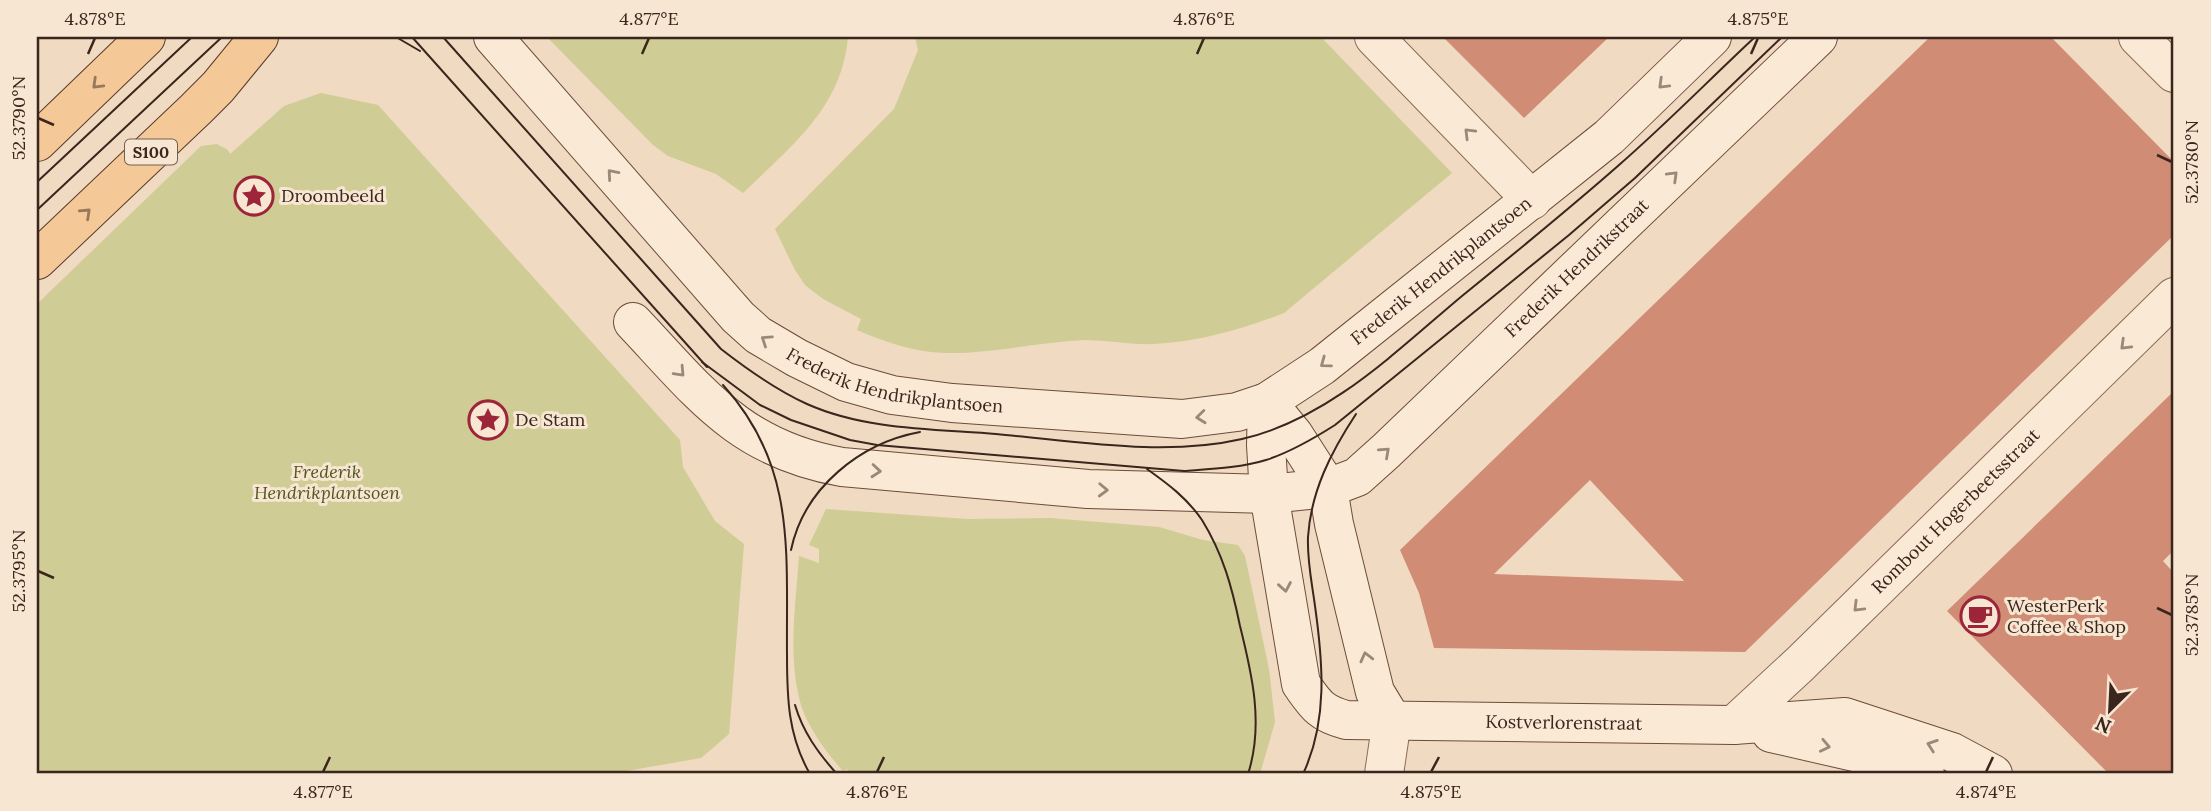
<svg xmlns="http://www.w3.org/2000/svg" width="2211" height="811" font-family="Lora,serif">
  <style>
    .green { fill: #cfcc95 }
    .building { fill: #d08c75; fill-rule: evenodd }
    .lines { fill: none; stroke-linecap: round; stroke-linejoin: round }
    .street-casing { stroke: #8b6a58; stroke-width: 40 }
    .secondary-casing { stroke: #6c4c3b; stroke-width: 40 }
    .primary-casing { stroke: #583a2c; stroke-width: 40 }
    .street { stroke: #fae9d5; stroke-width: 38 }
    .secondary { stroke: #fae9d5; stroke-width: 38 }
    .primary { stroke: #f5c897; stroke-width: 38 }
    .tram { stroke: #3a261d; stroke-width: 2 }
    .oneway { stroke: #98775a }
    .oneway2 { stroke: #9a8879 }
    .ticks { fill: none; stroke: #3a261d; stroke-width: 2.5 }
    .labels { text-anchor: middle; stroke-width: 6; stroke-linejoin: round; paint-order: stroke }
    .shield { fill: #f7e6d1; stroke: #736053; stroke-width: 2 }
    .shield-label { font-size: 16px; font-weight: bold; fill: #3a261d }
    .poi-label { font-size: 18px; fill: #3a261d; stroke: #f7e6d1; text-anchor: start }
    .street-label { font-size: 18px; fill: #3a261d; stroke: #f7e6d1 }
    .park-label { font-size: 18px; font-style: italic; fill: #525722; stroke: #f7e6d1 }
    .neatline { fill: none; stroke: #3a261d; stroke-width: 2.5 }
    .ticks-label { font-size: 18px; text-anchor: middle; fill: #3a261d }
  </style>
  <rect width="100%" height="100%" fill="#f0dac1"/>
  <!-- green -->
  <g class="green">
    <path d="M547,37h301c-6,71 -57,109 -105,156l-27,-19 -48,-18 -15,-11z"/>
    <path d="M915,37h406l131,136 -168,140c-41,16 -86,29 -130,31 -23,1 -47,-4 -70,-4 -45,2 -94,14 -139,13 -31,-1 -60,-11 -88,-23l4,-11 -38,-20 -18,-14 -10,-15 -20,-41 119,-120 24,-59z"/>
    <path d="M321,93l57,12 302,335 3,27 32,54 29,23 -15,190 -28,24 -92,16h-572v-470l164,-158 16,-2 11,6 2,4 54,-48z"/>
    <path d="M826,509l141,10 83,-1 109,9 44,13 35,5 7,11 24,113 6,53 -15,52h-411l-2,-5 -4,2c-17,-19 -39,-48 -44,-74 -11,-45 -3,-95 0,-141l20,7v-14l-10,-4z"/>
  </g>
  <!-- building -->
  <g class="building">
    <path d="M1443,37h166l-85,81z"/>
    <path d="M1930,37h121l123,125v73l-429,417 -311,-4 -15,-55 -19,-43zM1590,480l94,101 -190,-7z"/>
    <path d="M2174,391v159l-11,11 11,12v201h-65l-162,-163z"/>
  </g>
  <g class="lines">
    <!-- street casing -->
    <g class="street-casing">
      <g id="street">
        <path d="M1374,37l158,163"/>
        <path d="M2138,37l36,36"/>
        <path id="s1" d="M1734,725l66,-61 374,-367"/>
        <path d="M1384,774l8,-54"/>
      </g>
    </g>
    <!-- secondary casing -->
    <g class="secondary-casing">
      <g id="secondary">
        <path id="s2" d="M493,37l245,280 20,18 39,23 49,24 46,13 60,8 230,16 55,-7 30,-10 55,-36 287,-229 103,-100"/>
        <path id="s3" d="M633,322c67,71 106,127 209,145l246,22 181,5 59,-6 29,-11 29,-26 432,-414"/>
        <path id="s4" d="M1267,402l-1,43 3,49 32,190c15,21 19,29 45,36l388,5 111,-8 107,35 41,22"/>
        <path d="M1267,402l27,33 34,53 6,36 41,168 17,28"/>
        <path d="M1771,733l92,21 62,20"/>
      </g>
    </g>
    <!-- primary casing -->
    <g class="primary-casing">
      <g id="primary">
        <path d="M37,142l109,-105"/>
        <path d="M37,260l159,-151 22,-22 41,-50"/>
      </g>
    </g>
    <!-- street -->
    <use href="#street" class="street"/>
    <!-- secondary -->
    <use href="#secondary" class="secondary"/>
    <!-- primary -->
    <use href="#primary" class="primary"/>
    <!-- tram -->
    <g class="tram">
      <path d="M396,37l24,14"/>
      <path d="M412,37l295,330"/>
      <path d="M443,37l278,312c27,21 55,41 86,55 58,26 127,25 189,30 79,7 168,23 246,5 87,-20 154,-88 220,-143 53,-43 106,-86 157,-131 47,-41 91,-86 136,-128"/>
      <path d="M37,182l155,-145"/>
      <path d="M37,210l185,-173"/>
      <path d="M702,362l58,43 31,15 59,20 27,5 307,26c27,-2 56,-3 82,-11 25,-8 47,-21 69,-35l234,-190 66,-57 147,-141"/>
      <path d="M723,385c74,81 63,168 64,270 0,43 1,81 23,119"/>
      <path d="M1147,469c21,15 40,29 55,51 21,34 30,67 38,106 12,48 24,99 8,148"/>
      <path d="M791,550c13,-62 69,-107 129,-118"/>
      <path d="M795,705c8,27 23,48 42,69"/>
      <path d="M1303,774c25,-53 20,-111 12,-168 -3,-23 -8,-45 -7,-69 3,-46 23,-85 48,-123"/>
    </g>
  </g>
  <!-- one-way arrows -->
  <defs><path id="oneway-chevron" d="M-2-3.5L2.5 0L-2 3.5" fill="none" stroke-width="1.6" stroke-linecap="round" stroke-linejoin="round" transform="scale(1.75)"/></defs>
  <g class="oneway">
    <use href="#oneway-chevron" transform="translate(97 84) rotate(136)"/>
    <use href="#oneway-chevron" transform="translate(86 213) rotate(-43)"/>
  </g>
  <g class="oneway2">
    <use href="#oneway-chevron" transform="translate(1663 84) rotate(136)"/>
    <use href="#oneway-chevron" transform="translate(1469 133) rotate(-135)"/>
    <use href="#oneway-chevron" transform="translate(612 174) rotate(-131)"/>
    <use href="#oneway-chevron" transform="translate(1673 176) rotate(-44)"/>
    <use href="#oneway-chevron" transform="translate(766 340) rotate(-146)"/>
    <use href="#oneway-chevron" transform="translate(2125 345) rotate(136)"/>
    <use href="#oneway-chevron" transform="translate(1325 363) rotate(144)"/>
    <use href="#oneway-chevron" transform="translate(680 372) rotate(47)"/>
    <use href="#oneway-chevron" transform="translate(1201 417) rotate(174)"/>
    <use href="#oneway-chevron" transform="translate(1385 452) rotate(-42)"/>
    <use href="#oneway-chevron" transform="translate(876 471) rotate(5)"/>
    <use href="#oneway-chevron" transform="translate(1103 490) rotate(2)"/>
    <use href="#oneway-chevron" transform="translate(1285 587) rotate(80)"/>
    <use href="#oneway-chevron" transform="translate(1858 607) rotate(135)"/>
    <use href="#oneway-chevron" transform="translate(1366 657) rotate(-104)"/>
    <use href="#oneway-chevron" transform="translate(1932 745) rotate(-161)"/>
    <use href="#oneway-chevron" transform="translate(1825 746) rotate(12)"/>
  </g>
  <!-- ticks -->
  <path class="ticks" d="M88,54l7,-16M642,54l7,-16M1197,54l7,-16M1751,54l7,-16M38,118l16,7M2157,155l15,7M38,571l16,7M2157,608l15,7M323,772l7,-15M877,772l7,-15M1431,772l8,-15M1986,772l7,-15"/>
  <!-- icons -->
  <defs>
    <g id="sight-ring" transform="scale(2.0125)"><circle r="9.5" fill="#f7e6d1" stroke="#9d2539" stroke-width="1.5"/><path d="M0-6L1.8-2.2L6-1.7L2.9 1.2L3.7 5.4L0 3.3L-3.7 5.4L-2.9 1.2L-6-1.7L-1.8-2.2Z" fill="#9d2539"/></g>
    <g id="cafe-ring" transform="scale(2.0125)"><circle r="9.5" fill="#f7e6d1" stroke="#9d2539" stroke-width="1.5"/><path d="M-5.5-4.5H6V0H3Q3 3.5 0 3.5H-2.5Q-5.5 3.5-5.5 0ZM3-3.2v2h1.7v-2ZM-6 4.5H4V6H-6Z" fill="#9d2539"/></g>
  </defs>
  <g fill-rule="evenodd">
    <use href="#sight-ring" x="254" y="196"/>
    <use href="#sight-ring" x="488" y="420"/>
    <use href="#cafe-ring" x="1980" y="616"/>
  </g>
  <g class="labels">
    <!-- shield labels -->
    <rect class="shield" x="125" y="139.5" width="52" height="25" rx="5"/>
    <g class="shield-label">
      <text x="151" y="158">S100</text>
    </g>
    <!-- poi labels -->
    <g class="poi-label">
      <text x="281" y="202">Droombeeld</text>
      <text x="515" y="426">De Stam</text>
      <text x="2007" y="612">WesterPerk<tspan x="2007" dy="21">Coffee &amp; Shop</tspan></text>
    </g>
    <!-- street labels -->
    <g class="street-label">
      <text dy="6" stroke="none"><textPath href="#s3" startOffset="1082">Frederik Hendrikstraat</textPath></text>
      <text dy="6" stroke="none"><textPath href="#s2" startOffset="1143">Frederik Hendrikplantsoen</textPath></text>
      <text dy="6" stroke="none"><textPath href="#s2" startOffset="546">Frederik Hendrikplantsoen</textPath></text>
      <text dy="6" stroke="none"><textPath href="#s1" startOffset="308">Rombout Hogerbeetsstraat</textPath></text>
      <text dy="6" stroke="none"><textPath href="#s4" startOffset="562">Kostverlorenstraat</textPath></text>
    </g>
    <!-- park labels -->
    <g class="park-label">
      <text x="327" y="478">Frederik<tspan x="327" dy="21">Hendrikplantsoen</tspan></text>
    </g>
  </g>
  <!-- border -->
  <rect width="2211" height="811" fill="none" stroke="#f7e6d1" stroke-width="77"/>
  <!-- north arrow -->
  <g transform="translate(2110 710) rotate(204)" stroke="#f7e6d1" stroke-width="5" paint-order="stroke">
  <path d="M0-5L12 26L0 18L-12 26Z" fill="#3a261d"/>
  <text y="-10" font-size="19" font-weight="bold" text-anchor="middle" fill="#3a261d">N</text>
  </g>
  <rect x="38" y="38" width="2134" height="734" class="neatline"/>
  <g class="ticks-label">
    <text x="95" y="25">4.878°E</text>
    <text x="649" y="25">4.877°E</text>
    <text x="1204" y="25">4.876°E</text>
    <text x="1758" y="25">4.875°E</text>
    <text transform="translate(19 118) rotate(-90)" y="6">52.3790°N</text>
    <text transform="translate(2192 162) rotate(-90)" y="6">52.3780°N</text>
    <text transform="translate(19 571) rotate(-90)" y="6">52.3795°N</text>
    <text transform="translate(2192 615) rotate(-90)" y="6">52.3785°N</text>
    <text x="323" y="798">4.877°E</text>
    <text x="877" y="798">4.876°E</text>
    <text x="1431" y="798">4.875°E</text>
    <text x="1986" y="798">4.874°E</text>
  </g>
</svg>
